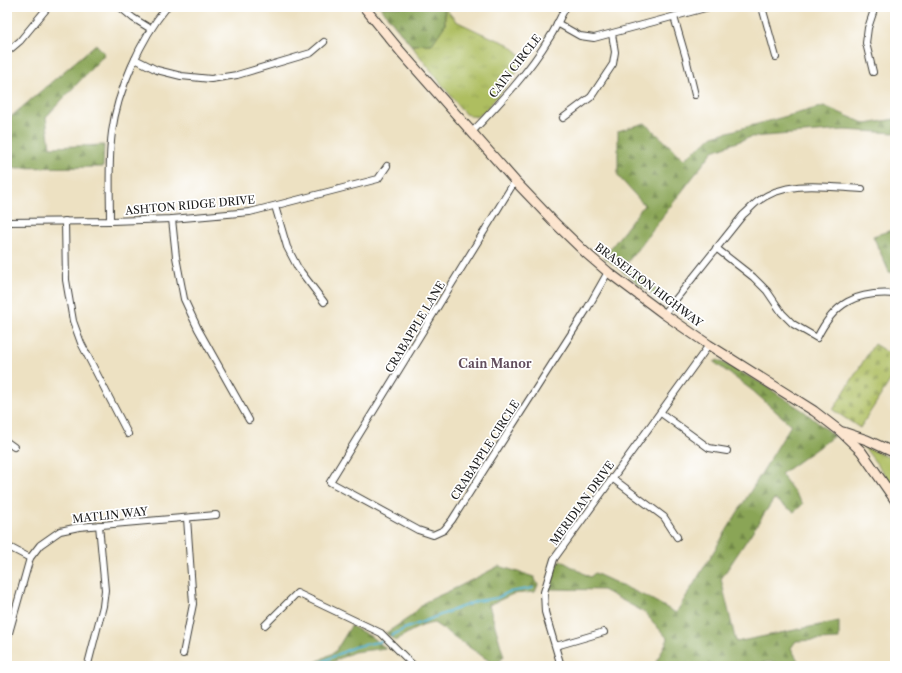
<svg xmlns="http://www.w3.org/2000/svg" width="902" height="673" font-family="'Libre Caslon Text',serif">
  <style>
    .grass { fill: url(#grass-tufts); stroke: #656d3e }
    .forest { fill: url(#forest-firs); stroke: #53603a }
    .cemetery { fill: url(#cemetery-stones); stroke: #656d3e }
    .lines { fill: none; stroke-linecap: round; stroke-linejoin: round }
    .stream { stroke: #50b0cf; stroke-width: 2 }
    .street-casing { stroke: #3b3a35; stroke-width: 8 }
    .secondary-casing { stroke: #3b3a35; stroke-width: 11 }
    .street { stroke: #fff; stroke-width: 6 }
    .secondary { stroke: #fce5cf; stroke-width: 9 }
    .labels { text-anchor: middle; stroke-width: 3.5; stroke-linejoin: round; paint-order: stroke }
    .street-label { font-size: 11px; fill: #1c1c1c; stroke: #fff }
    .neighbourhood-label { font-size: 12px; font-weight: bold; fill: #624e5d; stroke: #fff }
  </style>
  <defs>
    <pattern id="grass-tufts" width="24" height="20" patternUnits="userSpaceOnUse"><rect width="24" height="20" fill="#aebe61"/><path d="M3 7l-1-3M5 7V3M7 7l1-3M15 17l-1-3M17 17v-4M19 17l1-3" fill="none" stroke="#95a354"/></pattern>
    <pattern id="forest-firs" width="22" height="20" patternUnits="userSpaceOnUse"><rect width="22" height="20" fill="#8aa557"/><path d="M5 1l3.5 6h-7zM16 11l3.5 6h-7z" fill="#708647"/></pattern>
    <pattern id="cemetery-stones" width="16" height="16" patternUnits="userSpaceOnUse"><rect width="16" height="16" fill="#aebe61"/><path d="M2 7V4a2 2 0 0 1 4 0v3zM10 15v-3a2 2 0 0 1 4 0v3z" fill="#95a354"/></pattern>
  </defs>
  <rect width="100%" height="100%" fill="#fff"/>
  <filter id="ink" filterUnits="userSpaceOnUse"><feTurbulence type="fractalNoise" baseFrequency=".025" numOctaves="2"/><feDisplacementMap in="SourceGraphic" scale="8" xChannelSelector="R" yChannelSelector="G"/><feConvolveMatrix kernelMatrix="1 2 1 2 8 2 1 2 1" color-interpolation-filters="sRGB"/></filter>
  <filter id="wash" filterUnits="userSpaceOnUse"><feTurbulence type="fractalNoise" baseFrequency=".012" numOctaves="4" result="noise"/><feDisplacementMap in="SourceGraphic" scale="16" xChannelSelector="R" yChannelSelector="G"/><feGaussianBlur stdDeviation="0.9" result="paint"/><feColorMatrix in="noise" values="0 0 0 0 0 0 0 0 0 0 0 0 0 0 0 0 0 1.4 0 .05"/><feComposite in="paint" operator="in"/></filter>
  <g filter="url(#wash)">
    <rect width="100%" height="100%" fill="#ede1c2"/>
    <!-- grass -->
    <g class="grass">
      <path d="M445,8l11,13 25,12 27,11 19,16 -41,50 -10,7 -11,-3 -54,-69 21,-1 13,-19z"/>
      <path d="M864,447l31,13v28z"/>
    </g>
    <!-- forest -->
    <g class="forest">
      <path d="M380,7h64l1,18 -13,19 -21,1z"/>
      <path d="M96,44l9,10 -59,63 4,30 54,-2 -1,22 -96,1v-48z"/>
      <path d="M824,106l42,18 29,-5v14l-51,-3 -93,7 -38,14 -86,112 35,31 -7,3 -51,-40 40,-52 -26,-29v-45l27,-8 39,36 29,-23z"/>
      <path d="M895,229v44l-6,-1 -16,-36z"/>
      <path d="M718,360l41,22 46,30 29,24 -53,38 22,30 -9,8 -20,-13 -53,80 15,63 103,-21v18l-43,2 -5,7 10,18h-17l-11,-4 -21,1 -8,3h-90l14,-27 -24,-27 -41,-22 -54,-1 3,-13 8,-16 30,17 5,-4 56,26 25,14 115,-188 -38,-34 -39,-29z"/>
      <path d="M499,566l35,11 4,8 -3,7 -22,2 -24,11 15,52 -9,8 -61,-42c-15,2 -26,10 -39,18l-9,-8 24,-16 15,-15 33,-15z"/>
      <path d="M351,626l19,10 16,12 -32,4 -31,14h-15l27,-14z"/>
    </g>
    <!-- cemetery -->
    <path class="cemetery" d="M874,344l21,13v16l-35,55 -27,-18z"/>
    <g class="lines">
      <!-- stream -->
      <g class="stream">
        <path d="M391,636l13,-7 73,-28 20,-3 12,-6 24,-4"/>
        <path d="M313,666l41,-19 28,-6"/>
      </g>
    </g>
  </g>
  <g filter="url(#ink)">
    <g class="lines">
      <!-- street casing -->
      <g class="street-casing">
        <g id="street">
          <path d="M120,7l13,11 18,11"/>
          <path d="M762,7l14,50"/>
          <path d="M674,17l12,41 9,37"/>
          <path d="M557,23l23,13 14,2 115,-31"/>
          <path d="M7,52l13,-11 28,-34"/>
          <path d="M135,59l22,11 24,6 30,3 26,-4 74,-22 13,-11"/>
          <path d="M873,72l-7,-29 2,-15 7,-21"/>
          <path d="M563,118l28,-21 22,-33 2,-12 -3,-18"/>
          <path d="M472,132c28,-29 57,-60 78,-95 6,-9 10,-20 16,-30"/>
          <path d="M515,181l-185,301 88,48 15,5 11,-5 8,-10 135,-211 21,-37"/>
          <path d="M275,206l12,41 11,21 26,34"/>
          <path d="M172,219l4,38 8,42 14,30 51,91"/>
          <path d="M65,221l1,59 7,41 8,22 47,91"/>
          <path d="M110,221c0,-29 -2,-59 2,-89 5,-40 29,-94 55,-125"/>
          <path d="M7,222l103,-1 62,-2 78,-7 128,-33 9,-13"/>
          <path d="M716,248l37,29 14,14 15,22 11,11 24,14c17,-35 39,-47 78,-44"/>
          <path d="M664,314l79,-99c5,-4 9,-9 14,-13 29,-23 70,-15 105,-13"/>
          <path d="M661,413l48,35 18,3"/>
          <path d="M7,442l7,5"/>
          <path d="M612,478l52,39 13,20"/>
          <path d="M7,546l23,12"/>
          <path d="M265,625l32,-32 84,40 33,33"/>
          <path d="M7,640l23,-82 10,-13 20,-14 19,-4 137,-12"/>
          <path d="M556,646l48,-14"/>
          <path d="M183,654l10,-50 -6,-86"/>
          <path d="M88,664l15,-58 2,-16 -6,-65"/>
          <path d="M561,666l-16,-54 -1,-20 10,-33 155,-214"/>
        </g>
      </g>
      <!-- secondary casing -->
      <g class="secondary-casing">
        <g id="secondary">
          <path d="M364,7l37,45 114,129 42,44 29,28 22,19 56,42 45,31 105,66 26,20 21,20 34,49"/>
          <path d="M843,432l24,8 28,13"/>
        </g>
      </g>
      <!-- street -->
      <use href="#street" class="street"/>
      <!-- secondary -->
      <use href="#secondary" class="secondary"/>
    </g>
  </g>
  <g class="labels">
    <!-- street labels -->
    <g class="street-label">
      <text transform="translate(515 66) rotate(-52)" y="4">CAIN CIRCLE</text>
      <text transform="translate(190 205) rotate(-5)" y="4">ASHTON RIDGE DRIVE</text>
      <text transform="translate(649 285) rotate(37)" y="4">BRASELTON HIGHWAY</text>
      <text transform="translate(415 327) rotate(-59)" y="4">CRABAPPLE LANE</text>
      <text transform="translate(485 450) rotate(-57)" y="4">CRABAPPLE CIRCLE</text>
      <text transform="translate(582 503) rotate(-54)" y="4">MERIDIAN DRIVE</text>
      <text transform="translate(110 515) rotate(-6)" y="4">MATLIN WAY</text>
    </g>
    <!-- neighbourhood labels -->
    <g class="neighbourhood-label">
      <text x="495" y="368">Cain Manor</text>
    </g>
  </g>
  <!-- margin -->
  <rect width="902" height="673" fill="none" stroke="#fff" stroke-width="24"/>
</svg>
